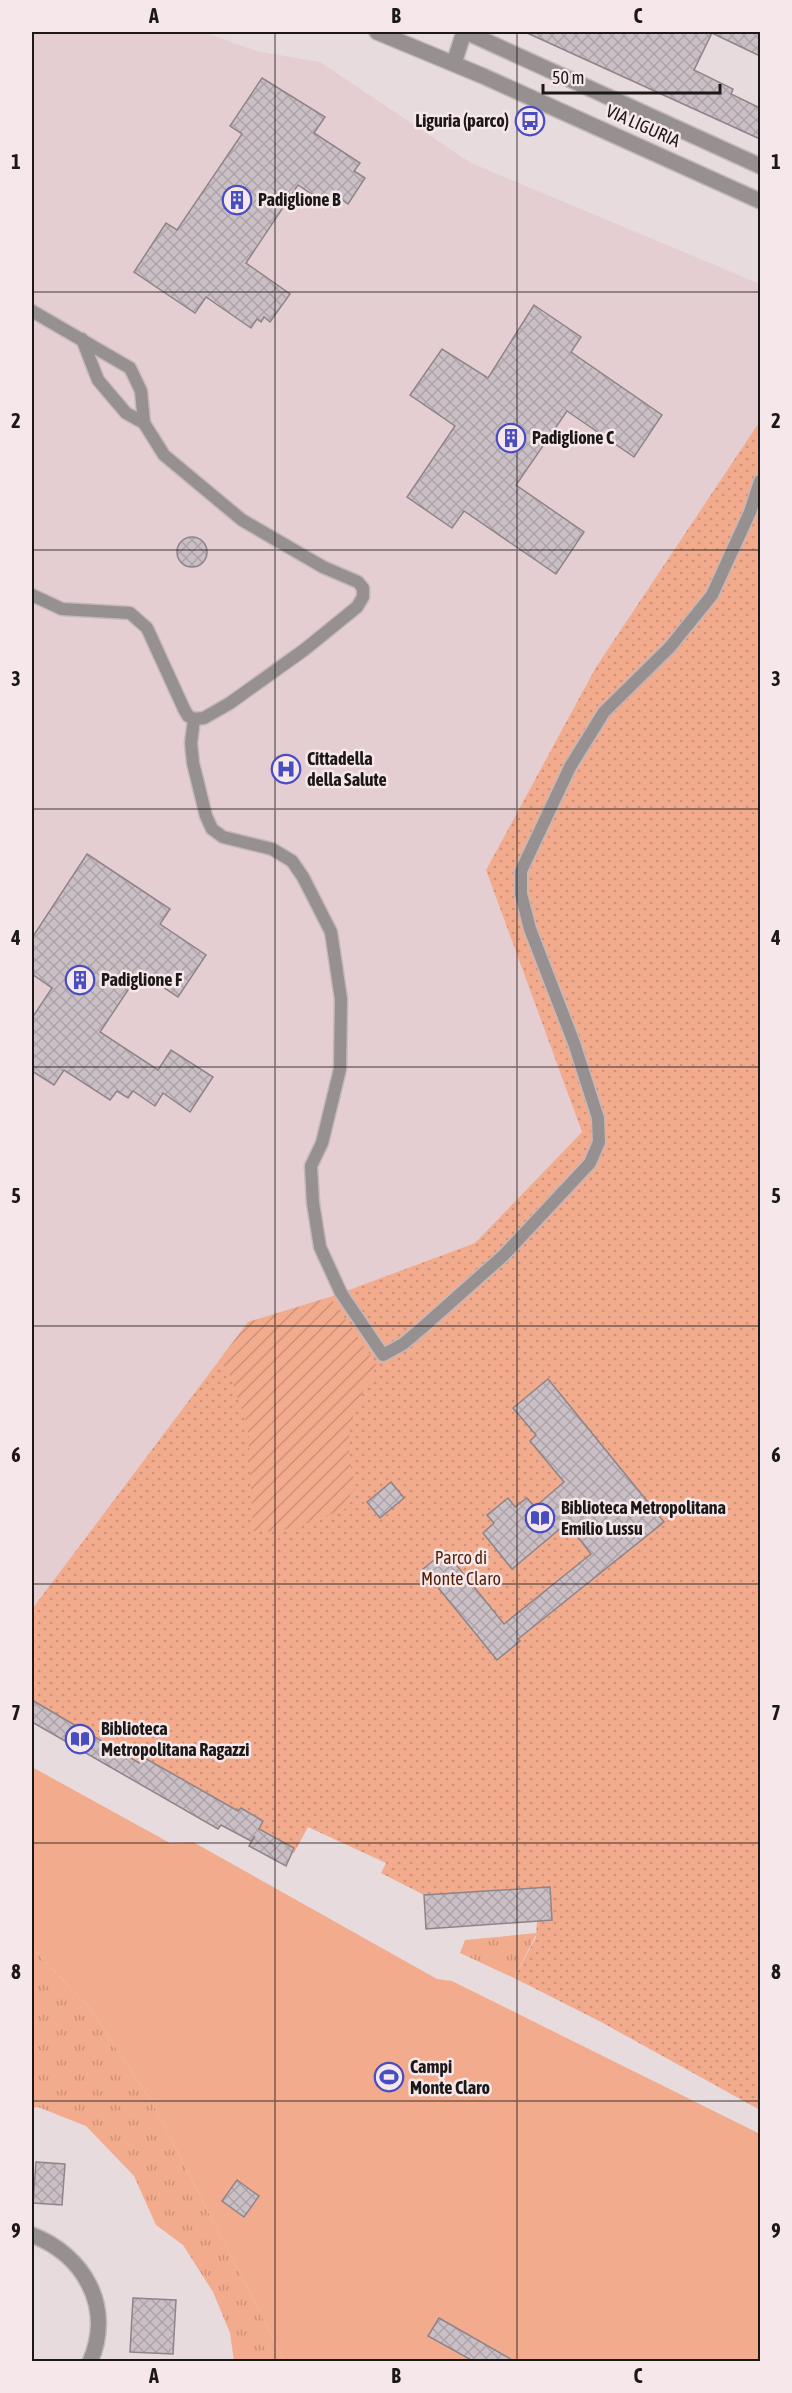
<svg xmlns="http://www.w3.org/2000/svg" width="792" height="2393" font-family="'Asap Condensed',sans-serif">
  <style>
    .built { fill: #e4ced1 }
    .grass { fill: url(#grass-tufts) }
    .park { fill: url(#park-dots) }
    .garden { fill: url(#garden-furrows) }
    .pitch { fill: #f2ab8d }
    .building { fill: url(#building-cross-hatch); stroke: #8f8489; stroke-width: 1.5 }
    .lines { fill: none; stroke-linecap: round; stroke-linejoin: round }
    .service-casing { stroke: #c3b8ba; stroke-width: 15 }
    .minor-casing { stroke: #c3b8ba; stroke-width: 18 }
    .tertiary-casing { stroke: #c3b8ba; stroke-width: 18 }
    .service { stroke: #969190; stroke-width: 12 }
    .minor { stroke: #969190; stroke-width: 15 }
    .tertiary { stroke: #969190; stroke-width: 15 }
    .grid { fill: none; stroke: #1c1818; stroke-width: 1.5; stroke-opacity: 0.55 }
    .labels { text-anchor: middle; stroke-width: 5; stroke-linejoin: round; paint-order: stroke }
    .poi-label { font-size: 18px; font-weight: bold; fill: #1c1818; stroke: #f6e8ea; text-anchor: start }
    .street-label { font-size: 18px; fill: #1c1818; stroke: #f6e8ea }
    .park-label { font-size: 18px; fill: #531f05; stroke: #f6e8ea }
    .neatline { fill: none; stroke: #1c1818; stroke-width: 2 }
    .grid-label { font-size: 20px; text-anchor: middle; font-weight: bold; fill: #1c1818 }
  </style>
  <defs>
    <pattern id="grass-tufts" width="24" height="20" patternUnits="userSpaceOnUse" patternTransform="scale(1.5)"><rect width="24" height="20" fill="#f2ab8d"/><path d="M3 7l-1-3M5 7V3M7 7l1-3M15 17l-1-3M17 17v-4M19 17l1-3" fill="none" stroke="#cf9279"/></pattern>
    <pattern id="park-dots" width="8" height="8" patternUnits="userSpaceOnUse" patternTransform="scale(1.5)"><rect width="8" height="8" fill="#f2ab8d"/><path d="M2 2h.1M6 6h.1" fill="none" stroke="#cf9279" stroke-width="1.8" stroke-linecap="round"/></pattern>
    <pattern id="garden-furrows" width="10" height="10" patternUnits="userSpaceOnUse" patternTransform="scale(1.5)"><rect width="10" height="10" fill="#f2ab8d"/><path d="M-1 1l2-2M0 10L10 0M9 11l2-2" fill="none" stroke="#cf9279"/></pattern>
    <pattern id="building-cross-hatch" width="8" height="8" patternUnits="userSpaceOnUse" patternTransform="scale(1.5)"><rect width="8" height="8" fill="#cabfc4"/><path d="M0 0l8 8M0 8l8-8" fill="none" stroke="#ada3a8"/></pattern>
  </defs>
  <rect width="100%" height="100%" fill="#e8dbdd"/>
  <!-- built -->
  <path class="built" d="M32,32h172l52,19 64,11 151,101 289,121v137l-164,246 -110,203 96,262 -107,111 -145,54 -82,25 -216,287z"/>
  <!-- grass -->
  <g class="grass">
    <path d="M537,1933l-23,45 -54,-25 5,-13z"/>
    <path d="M32,1948l58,60 63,96 132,257h-51l-4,-28 -17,-41 -30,-47 -27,-20 -22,-49 -48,-50 -48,-19 -6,1z"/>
  </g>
  <!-- park -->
  <path class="park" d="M760,421v1689l-159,-88 -87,-44 22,-41 1,-16 15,-1 -2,-33 -126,8 -43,-22 5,-10 -78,-36 -14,26 -2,-1 1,-4 -34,-19 4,-8 -22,-13 -3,3 -95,-54 -4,6 -107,-63v-91l216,-287 82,-25 145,-54 107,-111 -96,-262 110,-203z"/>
  <!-- garden -->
  <path class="garden" d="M330,1297l47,68c-26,48 -36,69 -21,123l-6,7v12c-33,11 -61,28 -97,24l-5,-103 -25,-73 25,-33z"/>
  <!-- pitch -->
  <path class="pitch" d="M32,1767l138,76 23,-1 244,137 15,2 308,153v227h-475l-132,-257 -63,-96 -58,-60z"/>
  <!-- building -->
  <g class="building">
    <path d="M525,32h235v24l-48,-23 -18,37 39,19 -2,5 29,14v31z"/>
    <path d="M262,78l63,39 -11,16 46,30 -6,8 11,7 -17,26 -10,-7 -7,10 -33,-22 -52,78 44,31 -20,28 -6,-5 -3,5 -4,-3 -6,9 -45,-31 -11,16 -61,-41 32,-49 11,7 65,-96 -12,-8z"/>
    <path d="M534,305l47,32 -10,15 91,63 -28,42 -67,-46 -51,74 68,47 -28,42 -92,-63 -12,17 -45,-31 48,-71 -45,-31 32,-46 46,29z"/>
    <circle cx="192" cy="552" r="15"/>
    <path d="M87,854l83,55 -10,15 46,31 -28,42 -38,-25 -40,60 58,38 13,-20 42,27 -23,35 -27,-19 -8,13 -22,-15 -5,7 -11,-7 -7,9 -46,-30 -10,15 -22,-14v-53l20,-30 -20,-14v-36z"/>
    <path d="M548,1379l116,143 -146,117 2,2 -23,19 -74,-91 22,-18 59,73 87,-70 -24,-31 -55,46 -29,-36 11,-10 -7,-8 21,-17 7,9 12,-9 8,9 29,-25 -34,-41 6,-6 -23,-27z"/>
    <path d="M391,1482l13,16 -24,20 -13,-16z"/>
    <path d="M32,1700l107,63 4,-6 95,54 3,-3 22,13 -4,8 35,19 -8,18 -37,-20 6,-10 -4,5 -30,-16 -3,4 -186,-107z"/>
    <path d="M550,1887l2,33 -126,9 -2,-34z"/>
    <path d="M36,2162l29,2 -3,41 -29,-2z"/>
    <path d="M237,2180l22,16 -15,21 -22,-16z"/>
    <path d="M133,2298l43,2 -3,54 -43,-2z"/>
    <path d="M439,2318l75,43h-41l-45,-25z"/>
  </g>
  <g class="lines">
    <!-- service casing -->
    <g class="service-casing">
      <g id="service">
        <path d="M32,311l98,57 11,23 3,32"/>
        <path d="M32,595l30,14 68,4 17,15 37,81 4,7 6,3 10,-1 26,-15 74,-53 53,-43 6,-10v-9l-5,-6 -35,-15 -81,-47 -78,-65 -20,-32 -18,-10 -28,-33 -16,-41"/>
        <path d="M194,719l-3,24 2,20 13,53 6,13 11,8 49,12 20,12 11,16 28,55 10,67 -1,70 -18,74 -11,23 2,37 7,44 21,46 42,62 20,-11 19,-16 82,-73 86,-92 9,-21 -1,-24 -24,-75 -44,-114 -9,-35v-23l49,-104 34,-55 66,-65 42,-52 38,-83 10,-31"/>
      </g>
    </g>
    <!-- minor casing -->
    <g class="minor-casing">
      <g id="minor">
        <path d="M454,63l10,-31"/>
        <path d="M32,2235c52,20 82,72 58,127"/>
      </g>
    </g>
    <!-- tertiary casing -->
    <g class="tertiary-casing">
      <g id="tertiary">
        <path d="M377,32l106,44 277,125"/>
        <path d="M466,32l294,134"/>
      </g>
    </g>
    <!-- service -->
    <use href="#service" class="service"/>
    <!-- minor -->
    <use href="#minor" class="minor"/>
    <!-- tertiary -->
    <use href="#tertiary" class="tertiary"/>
  </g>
  <!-- grid -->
  <path class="grid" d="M275,32v2330M517,32v2330M32,292h728M32,550h728M32,809h728M32,1067h728M32,1326h728M32,1584h728M32,1843h728M32,2101h728"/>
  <!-- icons -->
  <defs>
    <g id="bus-ring" transform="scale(1.5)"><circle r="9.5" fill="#f6e8ea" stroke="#484dc2" stroke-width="1.5"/><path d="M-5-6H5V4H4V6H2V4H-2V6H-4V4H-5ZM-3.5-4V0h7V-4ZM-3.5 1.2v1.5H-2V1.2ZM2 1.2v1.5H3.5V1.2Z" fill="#484dc2"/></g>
    <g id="building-ring" transform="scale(1.5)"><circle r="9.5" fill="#f6e8ea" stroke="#484dc2" stroke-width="1.5"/><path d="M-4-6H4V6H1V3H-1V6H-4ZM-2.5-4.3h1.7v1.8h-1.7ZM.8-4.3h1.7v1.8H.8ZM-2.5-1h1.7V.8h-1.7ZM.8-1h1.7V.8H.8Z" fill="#484dc2"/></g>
    <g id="hospital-ring" transform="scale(1.5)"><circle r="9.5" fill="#f6e8ea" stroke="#484dc2" stroke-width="1.5"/><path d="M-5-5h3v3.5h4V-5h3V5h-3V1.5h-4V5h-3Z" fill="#484dc2"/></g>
    <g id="library-ring" transform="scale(1.5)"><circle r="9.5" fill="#f6e8ea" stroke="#484dc2" stroke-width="1.5"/><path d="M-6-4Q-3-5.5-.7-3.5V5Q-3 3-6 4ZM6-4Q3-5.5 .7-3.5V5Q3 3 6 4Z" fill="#484dc2"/></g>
    <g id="stadium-ring" transform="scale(1.5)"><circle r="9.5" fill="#f6e8ea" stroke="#484dc2" stroke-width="1.5"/><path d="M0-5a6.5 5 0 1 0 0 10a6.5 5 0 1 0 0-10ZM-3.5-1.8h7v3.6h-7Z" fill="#484dc2"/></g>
  </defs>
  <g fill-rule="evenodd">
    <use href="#bus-ring" x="530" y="121"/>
    <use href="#building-ring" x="237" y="200"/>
    <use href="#building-ring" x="511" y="438"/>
    <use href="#hospital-ring" x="286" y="769"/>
    <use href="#building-ring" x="80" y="980"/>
    <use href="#library-ring" x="540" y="1518"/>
    <use href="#library-ring" x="80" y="1739"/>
    <use href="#stadium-ring" x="389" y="2077"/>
  </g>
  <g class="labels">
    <!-- poi labels -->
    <g class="poi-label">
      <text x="509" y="127" text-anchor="end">Liguria (parco)</text>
      <text x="258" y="206">Padiglione B</text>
      <text x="532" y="444">Padiglione C</text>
      <text x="307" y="765">Cittadella<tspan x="307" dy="21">della Salute</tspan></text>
      <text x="101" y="986">Padiglione F</text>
      <text x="561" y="1514">Biblioteca Metropolitana<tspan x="561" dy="21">Emilio Lussu</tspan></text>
      <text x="101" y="1735">Biblioteca<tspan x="101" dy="21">Metropolitana Ragazzi</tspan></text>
      <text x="410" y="2073">Campi<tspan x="410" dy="21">Monte Claro</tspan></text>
    </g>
    <!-- street labels -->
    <g class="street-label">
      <text transform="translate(643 126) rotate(24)" y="6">VIA LIGURIA</text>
    </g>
    <!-- park labels -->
    <g class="park-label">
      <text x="461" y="1564">Parco di<tspan x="461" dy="21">Monte Claro</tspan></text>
    </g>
  </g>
  <!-- border -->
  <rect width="792" height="2393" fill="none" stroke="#f6e8ea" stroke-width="66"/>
  <!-- scale -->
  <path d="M543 84v9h177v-9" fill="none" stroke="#1c1818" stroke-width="3"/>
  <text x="552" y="84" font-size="18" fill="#1c1818" stroke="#f6e8ea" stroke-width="4.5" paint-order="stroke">50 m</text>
  <rect x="33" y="33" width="726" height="2327" class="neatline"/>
  <g class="grid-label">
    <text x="154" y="23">A</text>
    <text x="396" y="23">B</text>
    <text x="638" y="23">C</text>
    <text x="16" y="169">1</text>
    <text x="776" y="169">1</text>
    <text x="16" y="428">2</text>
    <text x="776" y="428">2</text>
    <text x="16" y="686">3</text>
    <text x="776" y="686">3</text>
    <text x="16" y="945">4</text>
    <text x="776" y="945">4</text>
    <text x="16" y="1203">5</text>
    <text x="776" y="1203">5</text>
    <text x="16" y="1462">6</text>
    <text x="776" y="1462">6</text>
    <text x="16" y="1720">7</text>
    <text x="776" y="1720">7</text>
    <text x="16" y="1979">8</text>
    <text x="776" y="1979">8</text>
    <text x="16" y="2238">9</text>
    <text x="776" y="2238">9</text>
    <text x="154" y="2383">A</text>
    <text x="396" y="2383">B</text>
    <text x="638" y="2383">C</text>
  </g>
</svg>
